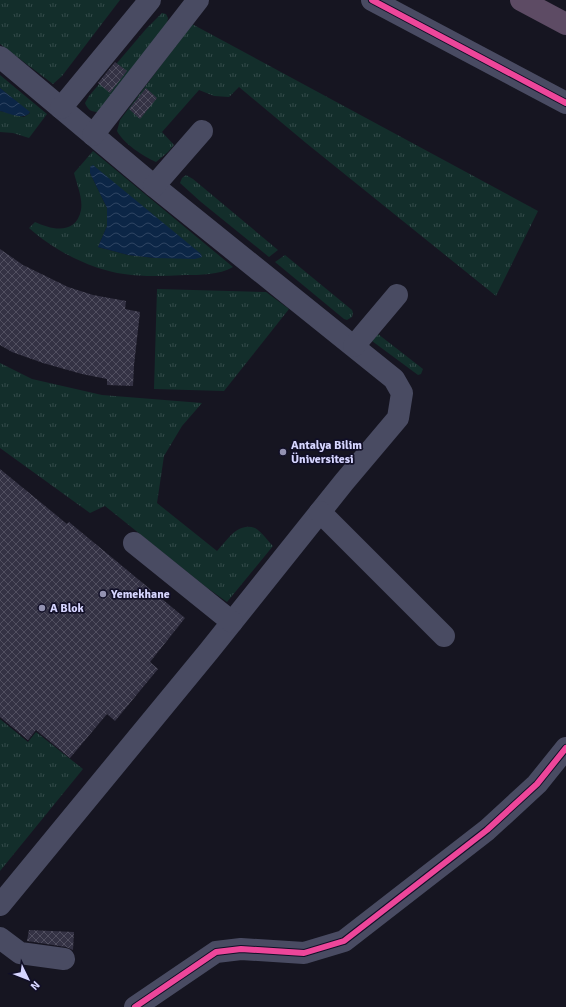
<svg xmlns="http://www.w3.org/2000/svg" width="566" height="1007" font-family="Signika,sans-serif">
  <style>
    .grass { fill: url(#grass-tufts); fill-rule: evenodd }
    .water { fill: url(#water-waves) }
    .building { fill: url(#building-cross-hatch) }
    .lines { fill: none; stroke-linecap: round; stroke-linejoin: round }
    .minor { stroke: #494b62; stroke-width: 22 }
    .highway { stroke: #5d4b64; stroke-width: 22 }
    .cycleway-casing { stroke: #110f27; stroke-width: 8 }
    .cycleway { stroke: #ed469a; stroke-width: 6 }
    .poi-dot { fill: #9392b1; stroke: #110f27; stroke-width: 1.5 }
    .labels { text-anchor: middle; stroke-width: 3.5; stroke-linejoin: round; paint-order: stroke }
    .poi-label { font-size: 12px; font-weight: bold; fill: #d6d5ff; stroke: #110f27; text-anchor: start }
  </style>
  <defs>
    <pattern id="grass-tufts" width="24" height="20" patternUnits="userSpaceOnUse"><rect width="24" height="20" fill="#132e2b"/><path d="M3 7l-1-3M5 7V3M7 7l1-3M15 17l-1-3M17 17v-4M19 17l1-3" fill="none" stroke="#354b4b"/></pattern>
    <pattern id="water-waves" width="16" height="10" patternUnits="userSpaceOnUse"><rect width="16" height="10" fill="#0c2646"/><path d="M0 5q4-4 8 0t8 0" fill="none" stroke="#2f4562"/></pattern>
    <pattern id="building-cross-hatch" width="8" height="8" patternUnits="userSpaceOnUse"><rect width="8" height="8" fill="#343244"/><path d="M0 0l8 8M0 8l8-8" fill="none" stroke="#514f60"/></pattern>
  </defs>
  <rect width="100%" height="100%" fill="#161521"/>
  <!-- grass -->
  <g class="grass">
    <path d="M0,0h120l-58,76 -9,8 -53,-40z"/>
    <path d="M162,13l4,1 2,4 -1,5 -68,89c-8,0 -11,-2 -14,-9l4,-7 57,-67z"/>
    <path d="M192,24l346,187 -42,85 -190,-153 -67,-56 -10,10 -15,-1 -15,-6 -37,42 12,13 -6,7 -12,10c-13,-6 -32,-18 -39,-31l3,-11z"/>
    <path d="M0,75l47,39 -18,24 -16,-5 -13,-1v-21l24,6 6,-4 -30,-25z"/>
    <path d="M93,151l140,116c-14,8 -33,8 -48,8 -20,1 -41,2 -61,-1 -32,-4 -71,-24 -95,-46l6,-6c17,8 41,13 46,-12 2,-12 -4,-25 -7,-37zM90,173l65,85 -27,-3 -30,-8 9,-21v-18z"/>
    <path d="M186,175l7,4 85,71 -9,7 -68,-55 -21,-19 2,-5z"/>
    <path d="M285,255l67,55 1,3 -1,4 -5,3 -3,-1 -69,-57z"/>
    <path d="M157,289l109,3 23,17 -65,82 -70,-2z"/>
    <path d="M378,334l45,35 -2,5 -3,1 -46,-34z"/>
    <path d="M0,363l32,16 70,16 100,8 -20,23 -18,30 -7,47 60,48c10,-10 20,-29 38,-23 6,3 13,13 18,18l-46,56 -21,-15 -101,-81 -15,7 -90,-65z"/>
    <path d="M0,719l28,23 8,-10 47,37 -83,102z"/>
  </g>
  <!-- water -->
  <g class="water">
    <path d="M0,88l30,24c-5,9 -22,1 -30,-1z"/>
    <path d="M93,165l108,89 1,3 -7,2 -40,-1 -27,-3 -30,-8 9,-21v-18l-17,-35v-6z"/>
  </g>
  <!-- building -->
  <g class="building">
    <path d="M115,62l12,9 -17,22 -12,-10z"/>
    <path d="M146,88l11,10 -17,21 -11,-10z"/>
    <path d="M0,249l23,16 45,22 25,8 33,6 -1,8 15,3 -6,53 -1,21 -26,-1v-6l-25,-5 -39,-11 -31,-11 -12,-7z"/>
    <path d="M0,469l67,55 2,-2 116,96 -35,44 8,7 -43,52 -8,-7 -37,44 -34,-28 -8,10 -28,-23z"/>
    <path d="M29,930l45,2 -1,18 -7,-3 -39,-6z"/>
  </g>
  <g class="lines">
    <!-- minor -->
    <g class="minor">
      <path d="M372,0l194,103"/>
      <path d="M0,57l154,129 240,193 8,14 -4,25 -54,64 -135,169 -209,254"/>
      <path d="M61,108l89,-108"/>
      <path d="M93,135l105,-135"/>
      <path d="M154,186l48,-55"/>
      <path d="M354,346l43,-51"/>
      <path d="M320,512l124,124"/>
      <path d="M134,543l98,79"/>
      <path d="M0,938l20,15 44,6"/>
      <path d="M135,1007l81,-55 25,-3 63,4 40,-12 143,-111 50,-46 29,-36"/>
    </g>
    <!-- highway -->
    <path class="highway" d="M521,0l45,24"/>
    <!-- cycleway casing -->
    <g class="cycleway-casing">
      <g id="cycleway">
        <path d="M372,0l194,103"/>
        <path d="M135,1007l81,-55 25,-3 63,4 40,-12 143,-111 50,-46 29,-36"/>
      </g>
    </g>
    <!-- cycleway -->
    <use href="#cycleway" class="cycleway"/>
  </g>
  <!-- markers -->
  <g class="poi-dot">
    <circle cx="283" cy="452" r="4"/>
    <circle cx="103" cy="594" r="4"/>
    <circle cx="42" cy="608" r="4"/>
  </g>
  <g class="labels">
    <!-- poi labels -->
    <g class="poi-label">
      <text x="291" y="449">Antalya Bilim<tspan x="291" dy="14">Üniversitesi</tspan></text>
      <text x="111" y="598">Yemekhane</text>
      <text x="50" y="612">A Blok</text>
    </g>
  </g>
  <!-- north arrow -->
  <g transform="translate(28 979) rotate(133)" stroke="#110f27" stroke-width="3" paint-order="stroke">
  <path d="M0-3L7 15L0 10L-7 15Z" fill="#d6d5ff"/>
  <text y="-6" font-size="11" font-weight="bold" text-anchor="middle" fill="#d6d5ff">N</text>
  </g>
</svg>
